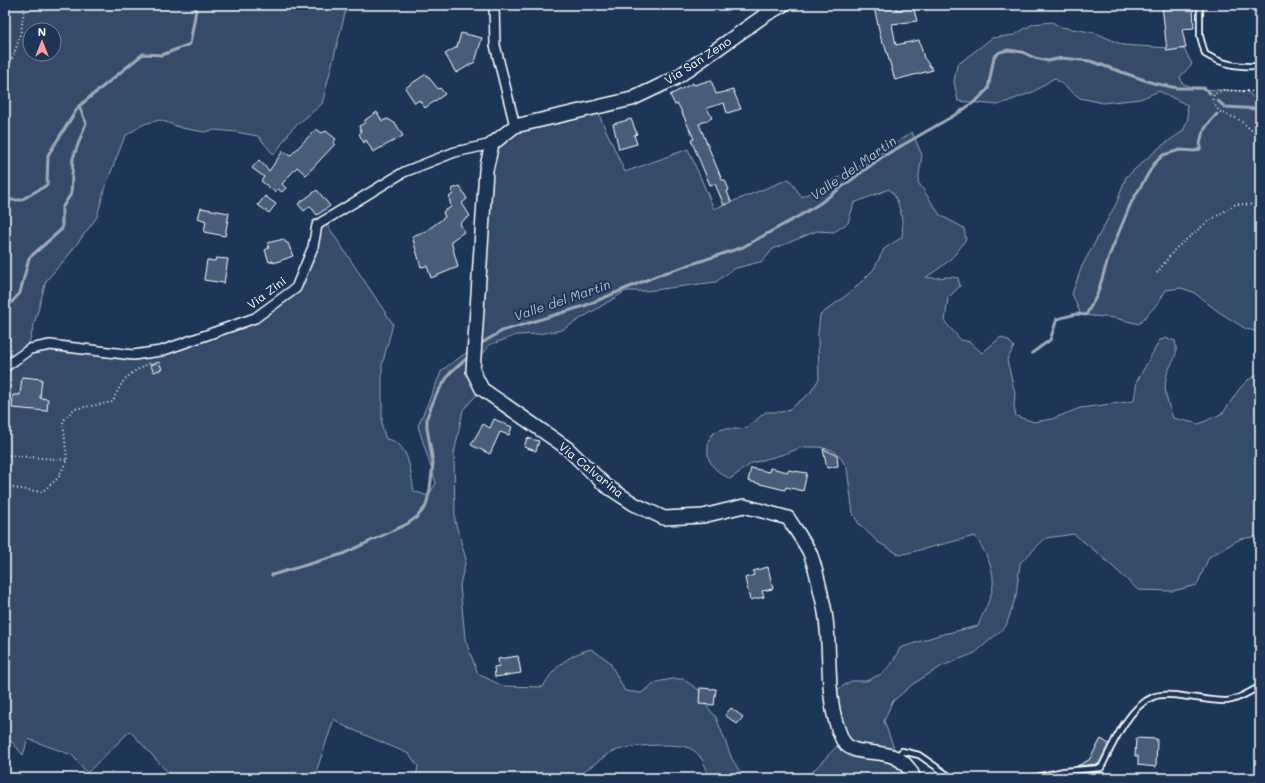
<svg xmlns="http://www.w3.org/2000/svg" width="1265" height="783" font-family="Mali,sans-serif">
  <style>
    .green { fill: #364b69; stroke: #9aa5b4; fill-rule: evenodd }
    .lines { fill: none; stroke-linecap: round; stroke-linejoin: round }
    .stream { stroke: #a0aab8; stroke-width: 3 }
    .building { fill: #4a5d79; stroke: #fff }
    .lane-casing { stroke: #fff; stroke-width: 8 }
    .street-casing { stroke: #fff; stroke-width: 12 }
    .secondary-casing { stroke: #fff; stroke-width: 16 }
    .path { stroke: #fff; stroke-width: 2; stroke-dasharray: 1 3; stroke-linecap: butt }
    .lane { stroke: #1d3557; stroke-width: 4.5 }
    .street { stroke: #1d3557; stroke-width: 9 }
    .secondary { stroke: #1d3557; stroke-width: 13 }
    .labels { text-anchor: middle; stroke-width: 4; stroke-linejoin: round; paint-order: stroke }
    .street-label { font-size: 12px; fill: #fff; stroke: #1d3557 }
    .water-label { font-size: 13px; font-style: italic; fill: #b8c0ca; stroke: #1d3557 }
  </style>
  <rect width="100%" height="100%" fill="#1d3557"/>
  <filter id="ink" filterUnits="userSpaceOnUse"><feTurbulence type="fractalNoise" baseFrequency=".025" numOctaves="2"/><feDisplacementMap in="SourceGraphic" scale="8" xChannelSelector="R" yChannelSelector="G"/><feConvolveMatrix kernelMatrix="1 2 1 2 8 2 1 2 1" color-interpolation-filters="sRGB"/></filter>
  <g filter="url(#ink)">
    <!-- green -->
    <g class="green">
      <path d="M5,5h342l-25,99 -30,25 -18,26 -16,-19 -22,-4 -21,-2 -11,2 -22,-4 -22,-8 -16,4 -19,12 -20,51 -8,30 -29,39 -22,25 -20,73 26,-8 80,8 22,-3 119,-44 28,-31 10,-44 13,-12 69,104 -11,41v62l4,12c24,3 24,33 28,52l14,5 8,-13 -18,-57 24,-56 31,-22 19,-204 23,-18 80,-20 30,66 63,-23 26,60 75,-30 13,18 69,-37 41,-28 10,23 -4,27 22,33 24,13 2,11c-12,19 -22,27 -40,38 11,3 20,-2 32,1l2,8 -12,12 -3,24 16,18 9,2 12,11 19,-16 8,4 5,6 -7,13 8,33 -1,14 2,9 18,6 18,-3 28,-11 54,-7 3,-20 23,-41 7,-2 8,3c5,19 -7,22 -9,38 -3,13 3,27 7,39l26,6 24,-11 17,-25 8,-8 12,-7v163l-20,3 -31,18 -12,28 -24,6 -35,-1 -39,-36 -25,-20 -28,4 -26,25 -4,33 -10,30 -31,27 -33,13 -29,18 -21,18 -8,19 13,36 17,21h-104l3,-7 29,-30 -10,-48 19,-12h15l17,-8 10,-11 7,-14 39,-13 39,-9c4,-11 11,-23 14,-35 5,-19 -7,-40 -17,-55l-75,19 -22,-13 -19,-18 -6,-10 -6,-46 -8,-13 -7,-5 -13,-3h-16l-19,7 -32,9 -22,16c-14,-8 -24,-15 -22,-33 1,-5 2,-10 6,-13 9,-7 17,-3 27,-4 11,-2 16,-11 25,-17h15l9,-3 20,-16 9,-14 -1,-45 2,-19 32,-24 22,-22 10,-20 18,-12c2,-14 -2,-39 -13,-48l-35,14 -6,20 -14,9 -17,-1 -44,18 -10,12 -30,8 -17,13 -70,9h-20l-64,39 -24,4 -21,1 -28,10 -16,26 9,18 -19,21 -9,44 1,67 11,38 -6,26 5,54 13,35 25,12 40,1c11,-21 26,-32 48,-38l18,12 16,30 16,2 16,-11 15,-3h11l16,11 5,13 12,14 16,42 12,19h-37c1,-12 -8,-28 -21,-31 -15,-4 -62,-2 -76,6 -9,5 -15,12 -25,17v8h-169l2,-12 -9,-12 -65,-28 -10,-7 -20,59h-141l-43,-47 -43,42 -15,-18 -44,-16 -5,16 -11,-13 -7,-3zM30,30h24v24h-24z"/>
      <path d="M1052,22l9,5 35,6 27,12 61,4 8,15 -12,13 2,6 14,6 51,2 10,10h3v231l-14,-3 -27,-17 -26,-20 -12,-4 -15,2 -8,13 -19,21 -24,-6 -34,-3 -9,-21 10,-28 35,-64 9,-25 34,-30 23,-16 5,-12 -1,-14 -28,-14 -19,8 -37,4 -23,-5 -26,-20 -21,14 -35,13 -40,-4 -4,-19 3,-17 35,-27 22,-3 19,-11z"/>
    </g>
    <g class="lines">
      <!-- stream -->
      <g class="stream">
        <path d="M1218,101l7,6 35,2"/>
        <path d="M5,200h16l26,-15 1,-30 31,-49"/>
        <path d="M5,306l6,-3 9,-10 9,-35 33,-29v-21l9,-14 2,-36 13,-35 -7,-17 64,-52 19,1 28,-11 6,-34 -1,-5"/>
        <path d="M482,343l20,-12 82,-25 72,-30 87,-29 56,-31 20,-12 63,-47 78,-45 17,-12 11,-11 6,-32 6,-5 8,-2 14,2 13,6 13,3 14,-3 28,3 63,22 24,5h27l6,5"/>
        <path d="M1032,353l18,-13 7,-21 19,-5 10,1 11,-20 12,-39 22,-53 23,-39 9,-9 17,-5 15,1 5,-2c0,-17 6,-23 17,-35"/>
        <path d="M272,575l71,-21 64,-30 10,-7 9,-11 4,-17 3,-26 -6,-35v-11l9,-22 14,-22 18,-16"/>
      </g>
    </g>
    <!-- building -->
    <g class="building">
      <path d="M882,5h13l2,5 16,-4 4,15 -25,3 4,21 23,-5 5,18 9,12 -38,10 -11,-37h-2l-8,-36z"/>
      <path d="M1162,5h31l1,23 -12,1 4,19 -19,3z"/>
      <path d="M461,33l21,5 -7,24 -19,11 -11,-19 12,-7z"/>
      <path d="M426,74l12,15 2,-1 5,6 -20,14 -6,-8 -4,3 -10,-15z"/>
      <path d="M711,80l5,14 17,-4 8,19 -14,4 -3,-10 -17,5 5,10 -13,6 23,56h3l4,10 -2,1 4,11 -7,3 -9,-21 -5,1 -19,-45 3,-1 -16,-35 -3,1 -5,-10 23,-12 1,2z"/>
      <path d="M377,112l5,9 6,-2 8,5 7,12 -30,16 -7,-12 -2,3 -5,-9 2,-2 -2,-6 6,-3v-3z"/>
      <path d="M631,119l6,15 -3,1 3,9 -18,5 -6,-25z"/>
      <path d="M316,129l6,4 4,-2 10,8 -3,4 2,1 -29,31 -9,-8 -15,17 4,4 -4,4 -4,-3 -3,3 -14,-11 3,-4 -12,-9 7,-8 10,11 14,-20 7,5z"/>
      <path d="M460,186l7,13 -5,4 8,13 -10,7 4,9 -13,9 7,26 -27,11 -4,-12 -6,1 -9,-31 14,-5 19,-14 -2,-5 8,-5 -2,-10 4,-3 -1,-5z"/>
      <path d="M317,190l13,16 -13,9 -7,-9 -6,5 -6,-7z"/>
      <path d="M265,196l11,8 -7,9 -11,-8z"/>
      <path d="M201,208l28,5 -4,23 -21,-4 2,-11 -8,-3z"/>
      <path d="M284,239l2,4h2l5,13 -19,7 -1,-2 -4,1 -4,-12 4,-2 -2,-5z"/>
      <path d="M216,258l12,1 -4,24 -20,-3 3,-20 8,1z"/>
      <path d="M159,362l3,7 -8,3 -4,-7z"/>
      <path d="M22,377l20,2 -2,19 8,1 -1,12 -35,-3 1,-13h7z"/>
      <path d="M494,419l18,8 -3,8 -9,-3 -10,22 -19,-9 12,-21 7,4z"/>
      <path d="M527,438l12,3 -3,10 -12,-4z"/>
      <path d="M823,449l14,6 1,11 -11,2z"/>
      <path d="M751,468l18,4 1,-4 18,4v-2l19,3 -4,18 -17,-4 -1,3 -37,-9z"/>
      <path d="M768,567l5,22 -11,2 2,6 -14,3 -5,-22 9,-3 -1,-4z"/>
      <path d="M518,656l3,17 -26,4 -1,-10 5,-1 -1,-7z"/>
      <path d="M700,688l16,1 -2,16 -15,-1z"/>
      <path d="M731,708l12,9 -6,7 -12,-9z"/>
      <path d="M1136,738l21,1 -1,28 -18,-2v-9h-3z"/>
      <path d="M1101,739l8,5 -10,20 -22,2 12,-6z"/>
      <path d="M1101,772l11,6h-57l10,-3z"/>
    </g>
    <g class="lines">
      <!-- lane casing -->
      <g class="lane-casing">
        <g id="lane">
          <path d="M1200,5v31l5,18c18,11 34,13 55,12"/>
          <path d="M1256,5l4,15"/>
          <path d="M897,757l5,-6 17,4 33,23"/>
          <path d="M1032,778l32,-7 37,-3c11,-22 27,-61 52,-71 16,-7 53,5 73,4 11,-1 24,-9 34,-15"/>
        </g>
      </g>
      <!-- street casing -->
      <g class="street-casing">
        <g id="street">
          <path d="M494,5l1,40 20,81"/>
          <path d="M5,367l25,-18 20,-4 83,10 28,-4 94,-33 41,-30 17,-41 4,-22 87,-53 51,-20 37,-8"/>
        </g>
      </g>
      <!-- secondary casing -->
      <g class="secondary-casing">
        <path id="secondary" d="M783,5l-18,10 -89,63 -44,21 -117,27 -23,18 -6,26 -13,201 9,18 85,59 38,37 29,19 30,14 39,-2 41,-10 44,12c7,11 15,22 21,33 6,12 12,42 15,56 9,42 -1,91 18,132 12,25 56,-1 72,39"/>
      </g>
      <!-- path -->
      <g class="path">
        <path d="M5,73c12,-22 18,-44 19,-68"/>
        <path d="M1260,92l-37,-2 -9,4 -2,8 8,10 18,7 22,18"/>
        <path d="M1157,273l18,-24 31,-26 30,-19 24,1"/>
        <path d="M5,455l62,5"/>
        <path d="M5,489l8,-1 29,4 16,-14 9,-18 -4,-39 11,-12 39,-7c8,-22 16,-29 37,-39"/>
      </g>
      <!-- lane -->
      <use href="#lane" class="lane"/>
      <!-- street -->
      <use href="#street" class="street"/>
      <!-- secondary -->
      <use href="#secondary" class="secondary"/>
    </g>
  </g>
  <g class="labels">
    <!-- street labels -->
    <g class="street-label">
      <text transform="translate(698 61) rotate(-33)" y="4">Via San Zeno</text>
      <text transform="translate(267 293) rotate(-37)" y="4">Via Zini</text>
      <text transform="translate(591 470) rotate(39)" y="4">Via Calvarina</text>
    </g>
    <!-- water labels -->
    <g class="water-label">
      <text transform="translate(853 168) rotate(-35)" y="5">Valle del Martin</text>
      <text transform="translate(562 300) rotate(-19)" y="5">Valle del Martin</text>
    </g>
  </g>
  <!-- margin -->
  <rect width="1265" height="783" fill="none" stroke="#1d3557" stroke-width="20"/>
  <rect x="10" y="10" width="1245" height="763" fill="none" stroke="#fff" stroke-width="1.5" filter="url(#ink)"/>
  <!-- north arrow -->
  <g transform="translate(42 42)"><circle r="19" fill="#1d3557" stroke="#77869a"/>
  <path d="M0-3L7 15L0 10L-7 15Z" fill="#ff9aa2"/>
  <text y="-6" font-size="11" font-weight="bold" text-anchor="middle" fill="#ffffff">N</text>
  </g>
</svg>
